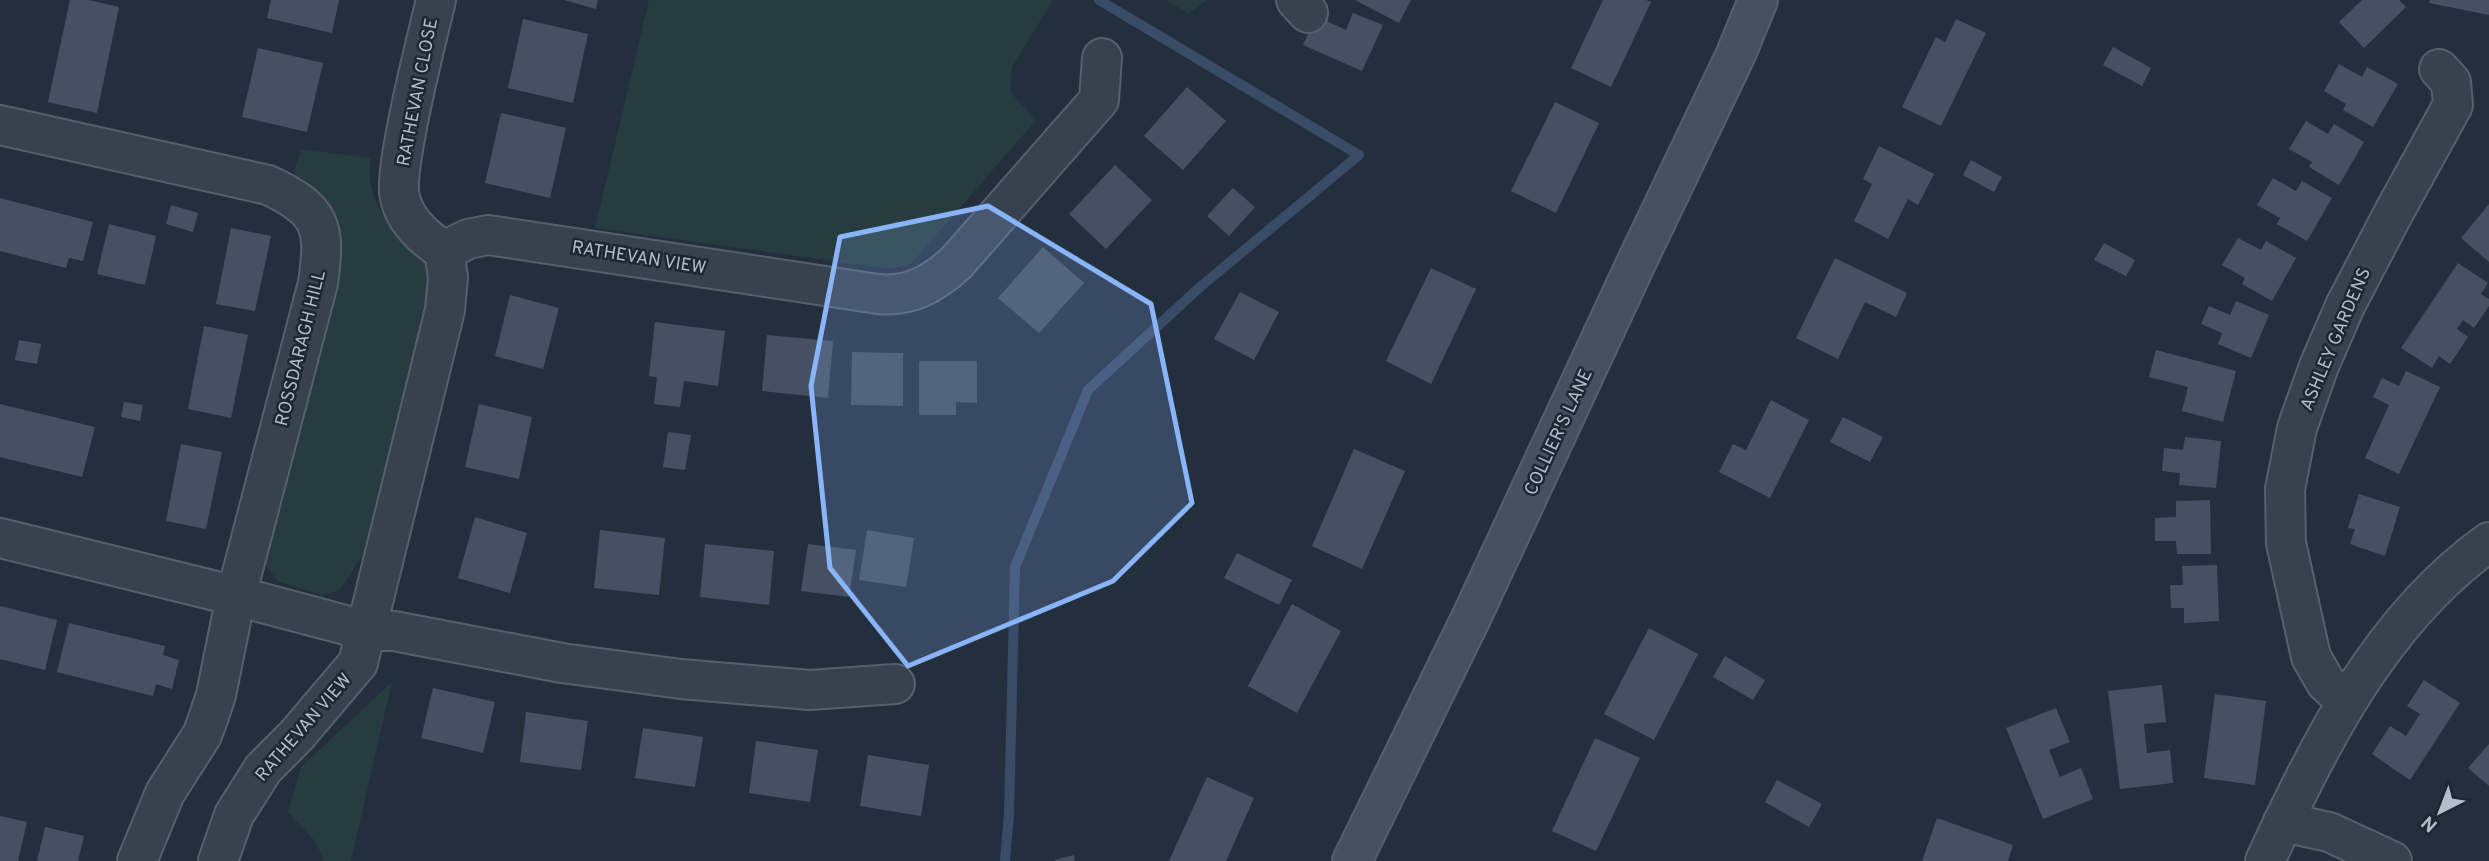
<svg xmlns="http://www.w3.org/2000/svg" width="2489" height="861" font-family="Overpass,sans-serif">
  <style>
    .green { fill: #263c3f }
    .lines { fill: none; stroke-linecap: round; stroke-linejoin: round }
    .stream { stroke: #394c67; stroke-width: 10 }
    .building { fill: #455162 }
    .street-casing { stroke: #565f6c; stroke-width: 42 }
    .secondary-casing { stroke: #565f6c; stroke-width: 42 }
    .street { stroke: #38414e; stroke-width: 38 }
    .secondary { stroke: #465061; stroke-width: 38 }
    .marked { fill: #8ab4f8; fill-opacity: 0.2; stroke: #8ab4f8; stroke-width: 5; stroke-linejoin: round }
    .labels { text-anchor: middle; stroke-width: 5; stroke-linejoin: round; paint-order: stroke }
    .street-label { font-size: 18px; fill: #b4bcc9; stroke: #1d2633 }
  </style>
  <rect width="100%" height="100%" fill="#242f3e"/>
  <!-- green -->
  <g class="green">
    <path d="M649,0h404l-41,67 -2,25 26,28 -126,145 -21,4 -294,-41z"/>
    <path d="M1166,0h40l-17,14z"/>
    <path d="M301,149l69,9c0,7 -1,15 0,22 5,34 37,71 64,89l-1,38 -68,245 -26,39 -18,4 -43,-14 -14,-18 70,-299 -43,-82z"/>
    <path d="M392,682l-41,179h-26l-11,-21 -26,-28 13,-45z"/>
  </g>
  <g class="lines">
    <!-- stream -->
    <path class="stream" d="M1005,861l4,-47 6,-247 73,-177 112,-103 159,-132 -260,-155"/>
  </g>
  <!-- building -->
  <g class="building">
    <path d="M70,0h19l30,7 -22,106 -49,-11z"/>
    <path d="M271,0h68l-7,33 -65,-15z"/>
    <path d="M564,0h34l-2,9z"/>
    <path d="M1355,0h56l-12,23z"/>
    <path d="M1603,0h43l5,2 -40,85 -40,-19z"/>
    <path d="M2362,0h37l7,7 -42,41 -25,-26z"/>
    <path d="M2430,0h59v15l-60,-12z"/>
    <path d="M1353,13l30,12 -21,46 -59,-26 13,-29 30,14z"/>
    <path d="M523,19l65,15 -15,69 -65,-15z"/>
    <path d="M1956,19l30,14 -45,93 -39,-19 34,-70 9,5z"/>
    <path d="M2113,47l38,21 -9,18 -39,-21z"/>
    <path d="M258,48l65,15 -16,69 -65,-15z"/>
    <path d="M2339,64l23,13 5,-10 31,17 -25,43 -30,-17 3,-6 -22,-13z"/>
    <path d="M1187,87l39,34 -43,49 -39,-34z"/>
    <path d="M1555,102l44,21 -43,90 -45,-22z"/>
    <path d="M501,113l65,15 -16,70 -65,-15z"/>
    <path d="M2306,121l22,13 6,-10 30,18 -25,43 -30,-18 3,-5 -23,-13z"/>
    <path d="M1879,146l55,28 -16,31 -10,-6 -20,40 -34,-18 18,-37 -9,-5z"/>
    <path d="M1971,160l31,17 -8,15 -31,-17z"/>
    <path d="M1115,165l37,35 -46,49 -37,-35z"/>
    <path d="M2273,178l23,13 6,-10 30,17 -25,43 -30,-17 3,-6 -23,-13z"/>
    <path d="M1233,188l22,19 -26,29 -22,-20z"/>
    <path d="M0,198l93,24 -10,39 -14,-3 -3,10 -66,-17z"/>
    <path d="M2489,204v58l-28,-24z"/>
    <path d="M171,205l27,8 -5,19 -27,-8z"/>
    <path d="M109,224l47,12 -11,49 -48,-11z"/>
    <path d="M231,228l40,8 -16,75 -39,-7z"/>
    <path d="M2238,238l23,12 5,-9 30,17 -24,43 -30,-17 3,-6 -23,-13z"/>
    <path d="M2104,243l31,17 -9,16 -32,-16z"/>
    <path d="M1043,247l41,36 -45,50 -41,-35z"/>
    <path d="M1835,258l72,35 -11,24 -31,-15 -27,57 -42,-21z"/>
    <path d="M2458,263l30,20 -7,11 8,5v7l-15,22 -11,-8 -6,9 11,8 -18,27 -11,-8 -7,12 -31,-20z"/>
    <path d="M1431,268l45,21 -45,95 -45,-23z"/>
    <path d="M1240,292l39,20 -25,48 -40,-21z"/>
    <path d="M510,295l49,13 -16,61 -48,-13z"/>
    <path d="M2236,301l33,14 -18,43 -33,-14 4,-11 -21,-9 8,-18 21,9z"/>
    <path d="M655,322l70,9 -7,55 -34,-5 -4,26 -26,-3 3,-27 -8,-1z"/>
    <path d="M204,326l44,9 -17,83 -43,-9z"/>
    <path d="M767,335l66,6 -5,57 -66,-7z"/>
    <path d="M19,340l22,4 -4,20 -22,-4z"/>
    <path d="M2156,350l80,21 -13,51 -41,-11 6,-24 -39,-10z"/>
    <path d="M852,352l51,1v53l-52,-1z"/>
    <path d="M919,361h58v42l-21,-1v13h-37z"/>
    <path d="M2406,371l34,16 -41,87 -34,-16 24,-53 -16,-8 9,-19 17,8z"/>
    <path d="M1771,400l38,20 -39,78 -51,-26 14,-28 13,6z"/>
    <path d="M124,402l19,3 -3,16 -19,-4z"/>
    <path d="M0,404l95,23 -13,50 -82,-20z"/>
    <path d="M479,404l53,13 -13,62 -54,-12z"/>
    <path d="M1843,417l40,20 -13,25 -40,-20z"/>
    <path d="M668,432l23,3 -6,35 -22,-3z"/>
    <path d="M2185,437l36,4 -5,47 -37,-3 1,-12 -18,-2 2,-23 19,2z"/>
    <path d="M181,444l41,8 -16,77 -40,-8z"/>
    <path d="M1354,449l51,22 -43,98 -50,-23z"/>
    <path d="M2359,494l41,13 -15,49 -35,-12 5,-15 -7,-1z"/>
    <path d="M2210,500l1,54h-34l-1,-13h-21v-23l21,-1v-16z"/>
    <path d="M475,517l52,16 -17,60 -52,-15z"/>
    <path d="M600,530l65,8 -6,57 -65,-7z"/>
    <path d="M867,530l47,8 -8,49 -47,-7z"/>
    <path d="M705,544l69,7 -5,54 -69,-8z"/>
    <path d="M808,544l48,6 -7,47 -48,-6z"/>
    <path d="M1237,553l55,27 -13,25 -55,-27z"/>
    <path d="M2217,565l2,56 -35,2v-15h-13l-1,-23h13l-1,-19z"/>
    <path d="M1292,604l49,27 -44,82 -49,-27z"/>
    <path d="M0,606l57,14 -12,50 -45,-11z"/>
    <path d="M69,623l96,23 -2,9 16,5 -7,29 -16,-5 -3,12 -96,-24z"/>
    <path d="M1649,628l49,26 -44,86 -50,-26z"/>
    <path d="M1725,656l40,24 -12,20 -40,-23z"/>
    <path d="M2424,680l36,23 -50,77 -38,-26 18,-28 16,10 14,-22 -13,-8z"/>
    <path d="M2162,685l4,37 -22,2 3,29 23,-3 3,33 -53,6 -12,-98z"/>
    <path d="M433,688l62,14 -12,51 -62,-15z"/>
    <path d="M2215,694l51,7 -11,84 -51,-7z"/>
    <path d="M2056,708l14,34 -21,8 11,27 21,-9 12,31 -50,20 -37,-91z"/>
    <path d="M526,712l62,9 -7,49 -61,-8z"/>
    <path d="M643,728l60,9 -8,50 -60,-9z"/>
    <path d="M1595,738l45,20 -44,93 -44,-20z"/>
    <path d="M756,741l62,9 -8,52 -61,-9z"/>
    <path d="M2489,744v42l-21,-18z"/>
    <path d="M868,755l61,10 -8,51 -61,-10z"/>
    <path d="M1207,777l47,21 -28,63h-57z"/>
    <path d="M1777,780l45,24 -13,23 -44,-25z"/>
    <path d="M0,816l27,6 -9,39h-18z"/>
    <path d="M1937,818l76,27 -5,16h-86z"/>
    <path d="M45,827l39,9 -6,25h-41z"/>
    <path d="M1074,855l1,6h-20v-1z"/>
  </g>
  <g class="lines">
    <!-- street casing -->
    <g class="street-casing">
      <g id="street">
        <path d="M436,0c-11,46 -23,92 -31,138 -3,17 -7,37 -6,54 3,26 25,46 45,59"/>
        <path d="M1296,0l12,13"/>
        <path d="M0,125l268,60c54,25 58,42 50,98l-82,313 -20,99 -8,24 -6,16 -37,58 -28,68"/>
        <path d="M444,251l24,-12 20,-4 390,59c32,3 55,-10 78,-31l143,-163 3,-42"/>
        <path d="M0,538l236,58 132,35h26l168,32 119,16 129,11 85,-6"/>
        <path d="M2346,701l-20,-18 -15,-26 -25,-114 -1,-54 12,-61 22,-62 26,-60 49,-94 59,-107 -2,-23 -12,-13"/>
        <path d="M2283,822l46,10 63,29"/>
        <path d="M218,861l16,-46 29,-46 33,-33 62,-73 87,-353 3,-33 -4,-26"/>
        <path d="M2265,861c55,-118 115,-241 224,-319"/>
      </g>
    </g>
    <!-- secondary casing -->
    <g class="secondary-casing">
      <path id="secondary" d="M1352,861l119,-243 167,-359 98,-205 22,-54"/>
    </g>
    <!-- street -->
    <use href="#street" class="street"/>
    <!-- secondary -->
    <use href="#secondary" class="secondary"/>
  </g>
  <!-- marked area -->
  <path class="marked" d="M988,206l163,98 41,199 -79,78 -205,85 -78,-98 -19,-182 29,-149z"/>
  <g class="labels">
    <!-- street labels -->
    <g class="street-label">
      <text transform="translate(417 92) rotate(-79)" y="6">RATHEVAN CLOSE</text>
      <text transform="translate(639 257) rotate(9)" y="6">RATHEVAN VIEW</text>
      <text transform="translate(2335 339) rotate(-67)" y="6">ASHLEY GARDENS</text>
      <text transform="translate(300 348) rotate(-76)" y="6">ROSSDARAGH HILL</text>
      <text transform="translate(1558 432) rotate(-65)" y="6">COLLIER'S LANE</text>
      <text transform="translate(303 727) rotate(-49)" y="6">RATHEVAN VIEW</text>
    </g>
  </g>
  <!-- north arrow -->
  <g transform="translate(2440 812) rotate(222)" stroke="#1d2633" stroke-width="5" paint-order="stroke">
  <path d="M0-5L12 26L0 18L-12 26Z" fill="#b4bcc9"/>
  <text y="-10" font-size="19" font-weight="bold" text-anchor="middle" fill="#b4bcc9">N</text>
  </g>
</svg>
